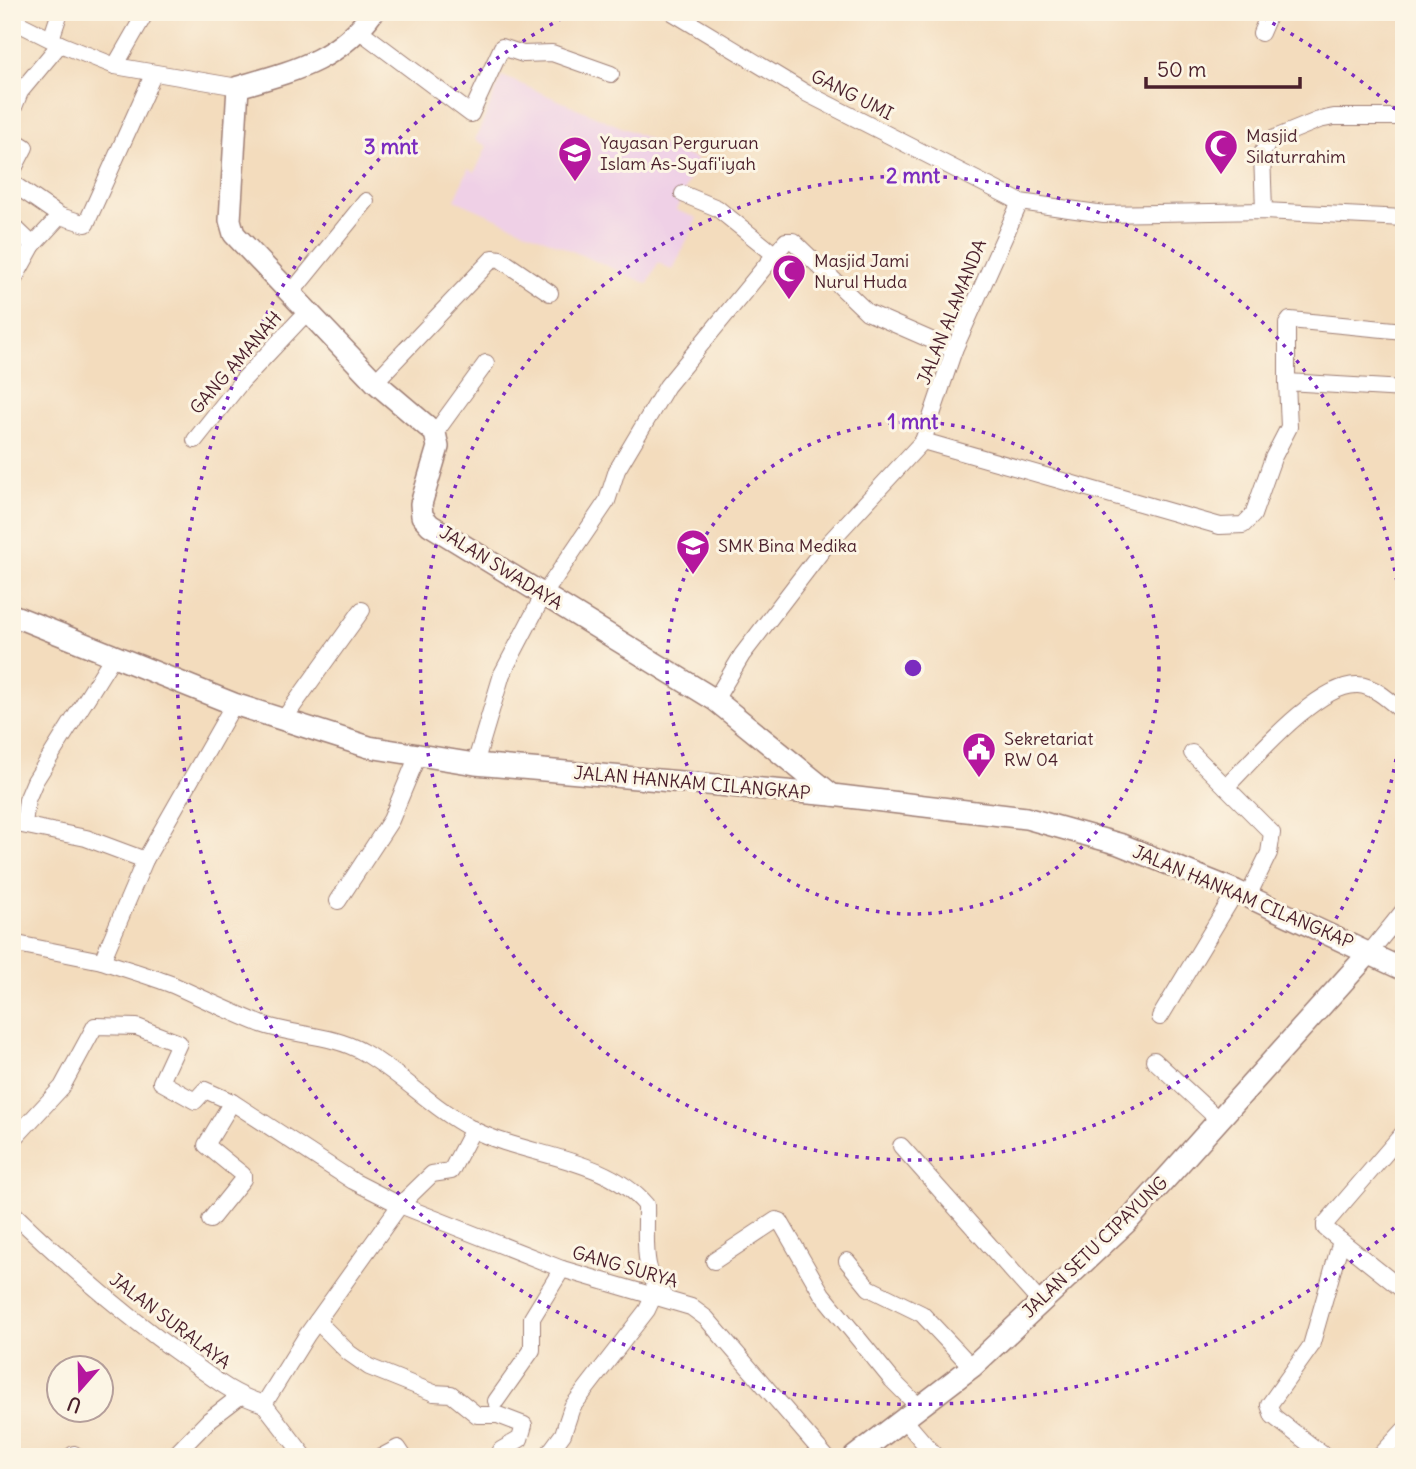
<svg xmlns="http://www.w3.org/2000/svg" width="1416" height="1469" font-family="Delius,sans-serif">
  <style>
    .built { fill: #efd0e6 }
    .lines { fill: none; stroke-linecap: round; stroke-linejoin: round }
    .minor-casing { stroke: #9e7e74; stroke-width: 18 }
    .tertiary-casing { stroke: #9e7e74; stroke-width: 24 }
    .minor { stroke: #fff; stroke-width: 16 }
    .tertiary { stroke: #fff; stroke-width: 21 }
    .ring { fill: none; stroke: #7b2cbf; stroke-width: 3.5; stroke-dasharray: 3.5 7 }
    .labels { text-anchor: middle; stroke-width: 6; stroke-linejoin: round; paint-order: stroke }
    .street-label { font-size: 18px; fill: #4a1f2b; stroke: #fcf5e5 }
    .poi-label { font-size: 18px; fill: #4a1f2b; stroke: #fcf5e5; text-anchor: start }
    .centre { fill: #7b2cbf; stroke: #fcf5e5; stroke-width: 3.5 }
    .ring-label { font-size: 21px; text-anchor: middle; font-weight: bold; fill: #7b2cbf; stroke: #fcf5e5; stroke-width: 6; stroke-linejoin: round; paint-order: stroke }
  </style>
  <rect width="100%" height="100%" fill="#fcf5e5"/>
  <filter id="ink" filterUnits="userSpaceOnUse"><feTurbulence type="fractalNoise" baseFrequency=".0143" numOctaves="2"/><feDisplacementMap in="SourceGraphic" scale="14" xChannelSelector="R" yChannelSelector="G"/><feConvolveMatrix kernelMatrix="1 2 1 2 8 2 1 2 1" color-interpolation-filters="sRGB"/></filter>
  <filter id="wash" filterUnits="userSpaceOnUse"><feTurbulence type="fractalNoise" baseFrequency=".00686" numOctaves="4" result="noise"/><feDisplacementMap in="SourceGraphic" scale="28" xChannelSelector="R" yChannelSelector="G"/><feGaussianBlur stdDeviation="1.57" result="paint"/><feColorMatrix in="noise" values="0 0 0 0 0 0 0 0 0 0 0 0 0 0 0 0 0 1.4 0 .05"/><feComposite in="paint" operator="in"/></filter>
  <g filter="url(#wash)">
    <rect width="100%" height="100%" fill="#f3dcbd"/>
    <!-- built -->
    <path class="built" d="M502,76l196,84 -22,50 21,8 -24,52 -15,-7 -10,21 -193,-84 13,-31 7,3 12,-26 -12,-6z"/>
  </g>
  <g filter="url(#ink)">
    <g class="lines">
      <!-- minor casing -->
      <g class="minor-casing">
        <g id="minor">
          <path d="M672,12l134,81 214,109 84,12 160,-3 140,7"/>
          <path d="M12,20l48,24 55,22 123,21"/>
          <path d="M360,31l111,83 31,-67 21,7 29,-1 59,21"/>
          <path d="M1261,33l9,-21"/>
          <path d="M51,39l9,-27"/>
          <path d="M115,66l31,-54"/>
          <path d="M12,112l8,-20 40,-48"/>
          <path d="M12,139l13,8 -13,25"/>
          <path d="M12,183l48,33 26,8 67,-149"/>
          <path d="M683,194l34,14 57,46"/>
          <path d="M1264,211l-2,-58 8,-13 49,-20 15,-3h70"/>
          <path d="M12,225l21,20"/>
          <path d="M12,283l21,-38 27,-29"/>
          <path d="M292,292l74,-91"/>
          <path d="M375,382l118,-124 7,1 50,34"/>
          <path d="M1287,382v-58l3,-4 114,11"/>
          <path d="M435,433l51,-70"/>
          <path d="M195,440l47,-59 65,-69"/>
          <path d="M923,441l297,85 23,-1 10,-10 20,-57 16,-31 -2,-45 117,7"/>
          <path d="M715,700l27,-45 82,-107 99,-107 31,-91 66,-148"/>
          <path d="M283,720l79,-110"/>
          <path d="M1192,753l80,80 -3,20 -21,43"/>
          <path d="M475,764l27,-90 42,-80 63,-93 10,-31 50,-84 119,-145h7l74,71 87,38"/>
          <path d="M1226,787c27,-27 92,-104 132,-102 17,1 33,17 46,28"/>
          <path d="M12,823l74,15 59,22"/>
          <path d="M24,824l3,-24 8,-19 79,-126"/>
          <path d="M338,901l53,-81 27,-65"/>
          <path d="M12,943l90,18 43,-101 89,-156"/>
          <path d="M1370,952l34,-42"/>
          <path d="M102,961c23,8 48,15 71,24 29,13 58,27 88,39 33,12 71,10 102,28 39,22 69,56 109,77 54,28 132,27 174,76 1,32 -6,68 19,92"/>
          <path d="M1160,1017l76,-126"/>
          <path d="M1154,1060l66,61"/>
          <path d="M1404,1132l-79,92v4l79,63"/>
          <path d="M12,1141l50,-54 33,-61 42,1 42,16 -18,39 34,19 10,-11 27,12 121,79 47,24 162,64 129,38 15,11 120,139"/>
          <path d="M901,1146l138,155"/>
          <path d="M12,1212c55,53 111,102 173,146 26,19 48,37 79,46l43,-69 93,-130 32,-31 19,-3 22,-42"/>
          <path d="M210,1220l33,-41v-4l-37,-30 26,-43"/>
          <path d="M714,1261l62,-41 4,1 42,73 70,86 28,28"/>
          <path d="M847,1261l22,27 53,26 50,53"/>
          <path d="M317,1321l32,32 20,14 65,26 17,1 26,21h21l26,10 -4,14 -19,11 -2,7"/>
          <path d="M496,1401l36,-51v-32l30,-49"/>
          <path d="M264,1404l41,53"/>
          <path d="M905,1421l31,36"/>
          <path d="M70,1457l4,-3"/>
          <path d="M173,1457l36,-37 30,-23"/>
          <path d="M381,1457l17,-9 6,9"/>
          <path d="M546,1457l17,-23 9,-27 75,-97 7,-15"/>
          <path d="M1326,1457l-53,-41 -4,-11 42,-59 30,-105"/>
          <path d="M1379,1457l25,-27"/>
        </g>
      </g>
      <!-- tertiary casing -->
      <g class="tertiary-casing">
        <g id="tertiary">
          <path d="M373,12c-35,49 -80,59 -135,75l-8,133 4,14 141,148 60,51 3,14 -17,57 1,12 8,9 285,175 117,95"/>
          <path d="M12,615l222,89 135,43 106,17 357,31 194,23 93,26 117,47 168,79"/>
          <path d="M854,1457l118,-90 156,-146 242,-269"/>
        </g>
      </g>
      <!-- minor -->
      <use href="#minor" class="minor"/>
      <!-- tertiary -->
      <use href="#tertiary" class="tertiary"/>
    </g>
  </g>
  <!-- distance rings -->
  <g class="ring">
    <circle cx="913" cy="668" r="246"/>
    <path d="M1403 707A492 492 0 1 1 1403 629"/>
    <path d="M1402 1221A738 738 0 1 1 572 13M1254 13A738 738 0 0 1 1402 115"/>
  </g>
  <!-- icons -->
  <defs>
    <g id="mosque-pin" transform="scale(1.75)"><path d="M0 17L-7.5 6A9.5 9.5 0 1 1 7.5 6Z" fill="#b5179e" stroke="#fcf5e5"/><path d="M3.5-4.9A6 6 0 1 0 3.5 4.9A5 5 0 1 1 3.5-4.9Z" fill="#fff"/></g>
    <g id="school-pin" transform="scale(1.75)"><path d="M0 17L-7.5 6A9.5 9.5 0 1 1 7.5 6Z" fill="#b5179e" stroke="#fcf5e5"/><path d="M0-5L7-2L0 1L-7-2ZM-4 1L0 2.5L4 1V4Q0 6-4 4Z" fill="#fff"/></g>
    <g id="civic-pin" transform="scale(1.75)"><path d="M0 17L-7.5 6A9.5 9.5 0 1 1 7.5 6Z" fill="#b5179e" stroke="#fcf5e5"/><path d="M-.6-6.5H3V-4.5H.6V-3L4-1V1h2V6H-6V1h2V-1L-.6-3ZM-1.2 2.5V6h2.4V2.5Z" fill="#fff"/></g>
  </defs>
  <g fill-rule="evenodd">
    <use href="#mosque-pin" x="1221" y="146"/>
    <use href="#school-pin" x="575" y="153"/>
    <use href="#mosque-pin" x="789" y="271"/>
    <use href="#school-pin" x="693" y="546"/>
    <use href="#civic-pin" x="979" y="749"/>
  </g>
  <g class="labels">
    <!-- street labels -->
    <g class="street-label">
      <text transform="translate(852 95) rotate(27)" y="6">GANG UMI</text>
      <text transform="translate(952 312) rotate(-68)" y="6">JALAN ALAMANDA</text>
      <text transform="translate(236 363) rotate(-49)" y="6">GANG AMANAH</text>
      <text transform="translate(501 568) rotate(32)" y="6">JALAN SWADAYA</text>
      <text transform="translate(692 783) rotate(5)" y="6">JALAN HANKAM CILANGKAP</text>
      <text transform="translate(1243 897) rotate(23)" y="6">JALAN HANKAM CILANGKAP</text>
      <text transform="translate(1095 1247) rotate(-44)" y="6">JALAN SETU CIPAYUNG</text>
      <text transform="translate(625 1267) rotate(16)" y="6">GANG SURYA</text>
      <text transform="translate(170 1321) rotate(37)" y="6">JALAN SURALAYA</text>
    </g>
    <!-- poi labels -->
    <g class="poi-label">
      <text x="1246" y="142">Masjid<tspan x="1246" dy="21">Silaturrahim</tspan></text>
      <text x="600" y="149">Yayasan Perguruan<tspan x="600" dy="21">Islam As-Syafi'iyah</tspan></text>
      <text x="814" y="267">Masjid Jami<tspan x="814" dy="21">Nurul Huda</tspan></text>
      <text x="718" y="552">SMK Bina Medika</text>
      <text x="1004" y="745">Sekretariat<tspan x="1004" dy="21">RW 04</tspan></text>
    </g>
  </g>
  <circle cx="913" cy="668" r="10" class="centre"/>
  <g class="ring-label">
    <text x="391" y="154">3 mnt</text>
    <text x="913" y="183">2 mnt</text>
    <text x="913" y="429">1 mnt</text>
  </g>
  <!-- margin -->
  <rect width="1416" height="1469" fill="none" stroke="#fcf5e5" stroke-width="42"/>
  <!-- north arrow -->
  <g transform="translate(80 1389) rotate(200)"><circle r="33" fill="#fcf5e5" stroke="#b59f9b" stroke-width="2"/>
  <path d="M0-5L12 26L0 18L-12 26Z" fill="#b5179e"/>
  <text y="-10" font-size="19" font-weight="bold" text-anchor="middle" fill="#4a1f2b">U</text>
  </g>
  <!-- scale -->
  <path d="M1146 77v10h154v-10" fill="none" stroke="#4a1f2b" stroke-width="3.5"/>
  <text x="1157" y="77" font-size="21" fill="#4a1f2b" stroke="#fcf5e5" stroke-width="5" paint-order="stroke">50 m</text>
</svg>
